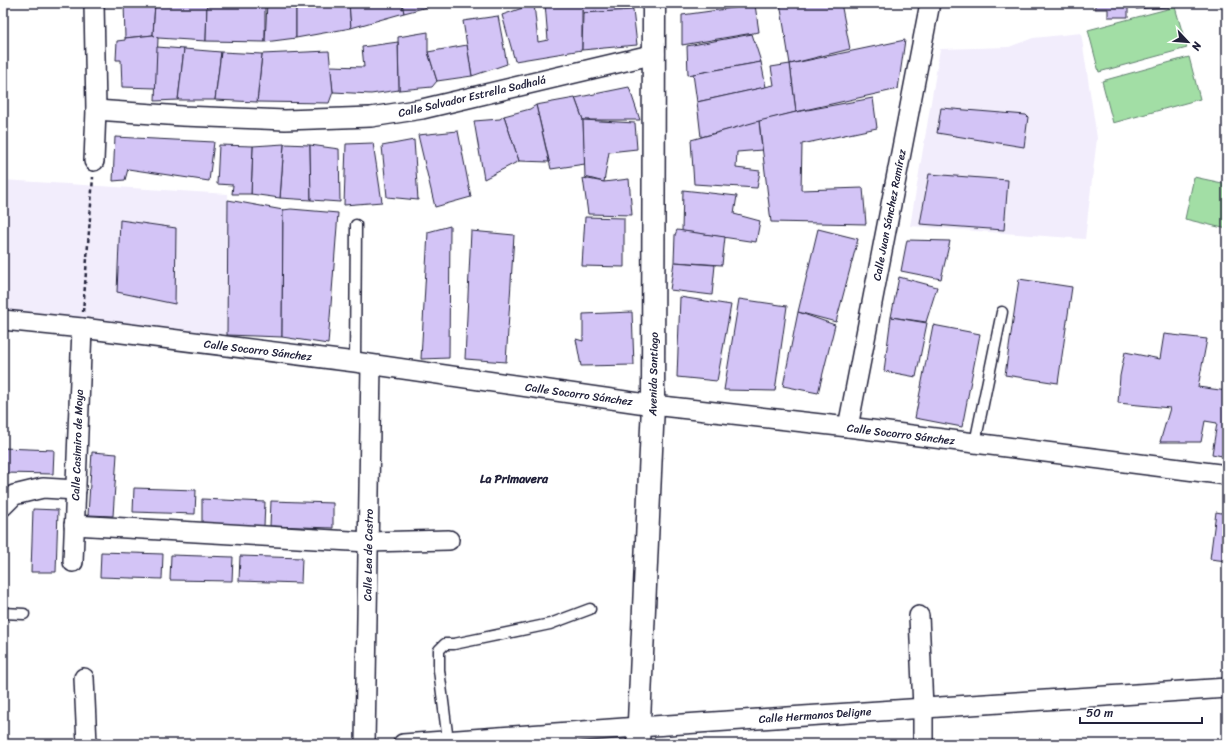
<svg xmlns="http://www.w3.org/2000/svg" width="1230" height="747" font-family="Sriracha,sans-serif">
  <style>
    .built { fill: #f2edfc }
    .green { fill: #a2dea5; stroke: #628070 }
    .building { fill: #d3c4f6; stroke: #22223b }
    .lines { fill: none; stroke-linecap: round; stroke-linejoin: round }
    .service-casing { stroke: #22223b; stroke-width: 13 }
    .minor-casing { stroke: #22223b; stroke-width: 22 }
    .secondary-casing { stroke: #22223b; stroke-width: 25 }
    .path { stroke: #22223b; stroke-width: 2.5; stroke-dasharray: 4 3; stroke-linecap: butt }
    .service { stroke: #fff; stroke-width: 10 }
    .minor { stroke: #fff; stroke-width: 19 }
    .secondary { stroke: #fff; stroke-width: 22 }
    .labels { text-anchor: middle; stroke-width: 3; stroke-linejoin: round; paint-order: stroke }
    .street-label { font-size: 11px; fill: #22223b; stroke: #fff }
    .neighbourhood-label { font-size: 12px; font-weight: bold; fill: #22223b; stroke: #fff }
  </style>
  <rect width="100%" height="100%" fill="#fff"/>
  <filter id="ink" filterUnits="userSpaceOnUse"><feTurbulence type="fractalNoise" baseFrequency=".025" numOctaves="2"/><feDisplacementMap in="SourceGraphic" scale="8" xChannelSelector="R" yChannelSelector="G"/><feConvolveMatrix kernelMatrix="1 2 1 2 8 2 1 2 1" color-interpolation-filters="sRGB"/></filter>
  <g filter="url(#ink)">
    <!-- built -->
    <g class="built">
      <path d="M1081,33l16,105 -12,101 -175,-13 30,-177 69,-2 24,-9z"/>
      <path d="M3,180l225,14 -1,141 -224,-25z"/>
    </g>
    <!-- green -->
    <g class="green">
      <path d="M1175,7l12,41 -88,24 -11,-42z"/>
      <path d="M1189,57l11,42 -87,24 -11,-42z"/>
      <path d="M1194,177l33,7v45l-42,-10z"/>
    </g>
    <!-- building -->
    <g class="building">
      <path d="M124,3h31l-2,32 -28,3z"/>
      <path d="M155,3h52l-1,38 -48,-3 -5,-3z"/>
      <path d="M207,3h58v39l-59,-1z"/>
      <path d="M267,3h29v35l-31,4z"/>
      <path d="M296,3h53l2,25 -55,10z"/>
      <path d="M349,3h53l2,10 -53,15z"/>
      <path d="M402,3h41l-39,10z"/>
      <path d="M545,3h37v47l-67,11 -13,-46 32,-11 4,38 10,-2z"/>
      <path d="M582,3h50l1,7 -50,3z"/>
      <path d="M780,3h61l9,46 -60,15z"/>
      <path d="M1095,3h41v4h-8v10h-20v-8h-13z"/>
      <path d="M1136,3h33v4l-33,2z"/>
      <path d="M755,5l4,27 -77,13v-30z"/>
      <path d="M633,10l4,35 -55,5 1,-37z"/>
      <path d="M498,16l9,48 -35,12 -9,-55z"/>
      <path d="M428,32v20l9,29 -5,6 -33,3 -1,-53z"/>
      <path d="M752,34l9,28 -73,13 -1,-29z"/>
      <path d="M153,35l5,3 -2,50 -34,-1 -1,-27h-5l1,-19 8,-1v-2z"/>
      <path d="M905,40l-7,49 -102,23 -6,-48z"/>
      <path d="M398,42l1,48 -28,4 -38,-2 -3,-26 34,1 -2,-20z"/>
      <path d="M467,45l5,31 -35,5 -9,-29z"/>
      <path d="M157,47l27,2 -6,51 -23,1z"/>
      <path d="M184,49l37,3 -6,48h-37z"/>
      <path d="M329,51l4,41 -4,11 -72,-1 5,-48z"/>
      <path d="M221,52l41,2 -5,48 -42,-2z"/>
      <path d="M761,62l5,25 -69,15 -4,-28z"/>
      <path d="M790,64l6,48 -95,25 -4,-35 77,-17 -3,-18z"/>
      <path d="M629,87l11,33h-57l-8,-22z"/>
      <path d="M575,98l8,22 2,44 -34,5 -15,-64z"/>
      <path d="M873,98l4,30 -75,16 -1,46 62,-2 3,36 -95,-2 -12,-101 37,-9z"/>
      <path d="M536,105l13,57 -30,-1 -15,-45 26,-7z"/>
      <path d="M941,108l85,7 2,2 -4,30 -87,-14z"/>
      <path d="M504,116l15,45 -35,18 -10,-58 26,-2z"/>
      <path d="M583,120l52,3 2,26 -28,3 -5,30 -19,-5z"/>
      <path d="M759,121l3,29 -25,2 -1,16 24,3 -3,17 -63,-4 -3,-44z"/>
      <path d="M458,131l13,66 -36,10 -17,-72z"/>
      <path d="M115,137l99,5 -5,39 -81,-12 -3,11 -12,1z"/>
      <path d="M414,140l4,60 -31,-3 -5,-51z"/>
      <path d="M373,143l9,59 -38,3 2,-61z"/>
      <path d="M284,144l26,1 1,55 -31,-2z"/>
      <path d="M284,144l-4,54 -29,-4 2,-48z"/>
      <path d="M219,145l34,1 -2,48h-19l1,-9 -16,-1z"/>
      <path d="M310,145l29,4 1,53 -29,-2z"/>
      <path d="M929,174l79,6 -4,50 -84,-6z"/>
      <path d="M583,178l21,4 25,-3 3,36 -44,-1z"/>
      <path d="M683,190l54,6 -3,18 26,7 -4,21 -74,-11z"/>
      <path d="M228,200l55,10 -1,127 -55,-2z"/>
      <path d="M291,209l47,4 -10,131 -46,-7 1,-127z"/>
      <path d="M585,217l39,1v49l-42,-1z"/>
      <path d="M120,220l56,8 -1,76 -58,-12z"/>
      <path d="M450,226l-1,132 -28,1 7,-127z"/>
      <path d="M818,229l40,10 -22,83 -38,-10z"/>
      <path d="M677,230l48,7 -3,28 -48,-3 1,-27z"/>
      <path d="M471,231l43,4 -8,127 -41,-3z"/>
      <path d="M907,240l43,1 -9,38 -40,-8z"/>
      <path d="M674,262l41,3 -3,30 -42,-5z"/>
      <path d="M899,277l38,10 -11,35 -35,-5z"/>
      <path d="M1019,279l53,8 -14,96 -53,-8z"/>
      <path d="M680,297l51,8 -14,76 -40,-4z"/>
      <path d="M739,299l48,7 -12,85 -51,-1z"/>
      <path d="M632,312l2,53 -53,1 -5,-27 7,2v-27z"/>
      <path d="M798,312l37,13 -17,68 -35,-7z"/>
      <path d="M891,317l36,6 -11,54 -32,-6z"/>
      <path d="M933,325l47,9 -18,93 -47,-9z"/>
      <path d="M1164,334l43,5 -9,48 29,4v66l-15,-3 5,-31 -12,-2 -4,21h-41l10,-34 -52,-5 2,-27 5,-24 35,7z"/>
      <path d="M3,448l51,2 -1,24 -50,-1z"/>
      <path d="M92,452l25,2 -4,62 -25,-1z"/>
      <path d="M134,488l62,2 -1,24 -62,-2z"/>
      <path d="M202,499l63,3 -1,24 -62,-2z"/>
      <path d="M271,501l62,2v25l-63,-2z"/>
      <path d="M33,509l25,1 -2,62h-25z"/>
      <path d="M1216,512l11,2v47l-17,-2z"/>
      <path d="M3,539h2l-1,25h-1z"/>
      <path d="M101,552l62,2 -1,25 -62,-2z"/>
      <path d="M171,555l62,2 -1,24 -62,-1z"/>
      <path d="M240,556l62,2 -1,25 -62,-2z"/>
    </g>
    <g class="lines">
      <!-- service casing -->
      <g class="service-casing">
        <g id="service">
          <path d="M355,362l1,-137"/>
          <path d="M975,443l27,-131"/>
          <path d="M3,613l21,1"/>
          <path d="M448,741l-9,-71v-20l6,-6h9l96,-20 40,-15"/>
        </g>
      </g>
      <!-- minor casing -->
      <g class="minor-casing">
        <g id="minor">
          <path d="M96,110l86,6 103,4 86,-3 51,-8 233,-55"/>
          <path d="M94,161l2,-51 -2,-107"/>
          <path d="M3,320l79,8 273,34 298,43 195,22 379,48"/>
          <path d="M848,427l82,-424"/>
          <path d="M3,506l11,-11 29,-7 33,2"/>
          <path d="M74,525l294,17 81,-2"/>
          <path d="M73,562l9,-234"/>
          <path d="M919,616l4,92v36"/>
          <path d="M84,678l3,66"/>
          <path d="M365,744l6,-379"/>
          <path d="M403,744l235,-17 589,-39"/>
        </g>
      </g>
      <!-- secondary casing -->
      <g class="secondary-casing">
        <path id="secondary" d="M638,744l15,-339 1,-402"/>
      </g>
      <!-- path -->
      <path class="path" d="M83,312l10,-135"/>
      <!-- service -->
      <use href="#service" class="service"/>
      <!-- minor -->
      <use href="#minor" class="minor"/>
      <!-- secondary -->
      <use href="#secondary" class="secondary"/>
    </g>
  </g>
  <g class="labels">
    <!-- street labels -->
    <g class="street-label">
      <text transform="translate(472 96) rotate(-13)" y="4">Calle Salvador Estrella Sadhalá</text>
      <text transform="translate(889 215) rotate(-79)" y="4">Calle Juan Sánchez Ramírez</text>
      <text transform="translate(258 350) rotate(7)" y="4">Calle Socorro Sánchez</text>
      <text transform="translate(653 374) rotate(-89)" y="4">Avenida Santiago</text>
      <text transform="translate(579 394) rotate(8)" y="4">Calle Socorro Sánchez</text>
      <text transform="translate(901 434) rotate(7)" y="4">Calle Socorro Sánchez</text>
      <text transform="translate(77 445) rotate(-88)" y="4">Calle Casimiro de Moya</text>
      <text transform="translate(368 555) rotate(-89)" y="4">Calle Lea de Castro</text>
      <text transform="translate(815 715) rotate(-4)" y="4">Calle Hermanos Deligne</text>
    </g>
    <!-- neighbourhood labels -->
    <g class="neighbourhood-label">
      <text x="514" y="483">La Primavera</text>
    </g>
  </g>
  <!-- margin -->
  <rect width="1230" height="747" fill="none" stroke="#fff" stroke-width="16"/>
  <rect x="8" y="8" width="1214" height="731" fill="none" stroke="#22223b" stroke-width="1.5" filter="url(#ink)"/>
  <!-- north arrow -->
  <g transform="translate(1188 42) rotate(116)" stroke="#ffffff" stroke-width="3" paint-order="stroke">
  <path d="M0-3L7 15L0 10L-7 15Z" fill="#22223b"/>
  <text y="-6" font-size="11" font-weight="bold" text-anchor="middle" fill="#22223b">N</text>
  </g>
  <!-- scale -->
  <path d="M1080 717v6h122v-6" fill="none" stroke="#22223b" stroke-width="2"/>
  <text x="1086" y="717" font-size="12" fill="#22223b" stroke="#ffffff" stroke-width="3" paint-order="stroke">50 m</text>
</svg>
